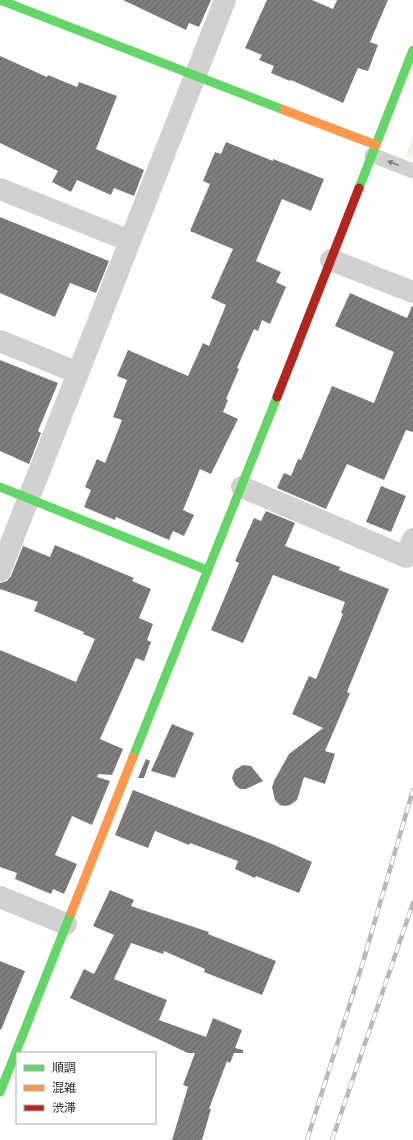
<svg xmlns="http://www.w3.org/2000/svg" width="413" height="1140" font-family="Lato,'Noto Sans JP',sans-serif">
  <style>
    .green { fill: #edf4ea }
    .building { fill: url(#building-hatch) }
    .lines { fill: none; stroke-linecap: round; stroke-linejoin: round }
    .lane { stroke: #d1d1d1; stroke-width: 15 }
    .street { stroke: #d1d1d1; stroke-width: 22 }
    .fast { stroke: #63d668; stroke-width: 9 }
    .slow { stroke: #ff974d; stroke-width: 9 }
    .jam { stroke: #b3261e; stroke-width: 9 }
    .rail-casing { stroke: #b8b8b8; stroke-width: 4.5 }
    .rail { stroke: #fff; stroke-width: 3; stroke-dasharray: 9; stroke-linecap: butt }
    .oneway { fill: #7e7e7e }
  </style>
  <defs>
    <pattern id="building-hatch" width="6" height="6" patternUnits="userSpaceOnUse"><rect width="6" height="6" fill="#7d7d7d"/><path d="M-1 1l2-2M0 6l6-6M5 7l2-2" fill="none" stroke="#676767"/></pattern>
  </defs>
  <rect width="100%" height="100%" fill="#fff"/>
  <!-- green -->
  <path class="green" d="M413,137v22l-7,-3z"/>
  <!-- building -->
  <g class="building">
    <path d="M123,0h88l-12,27 -10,-4 -3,7z"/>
    <path d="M267,0h45l21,9 4,-9h51l-18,42 8,3 -10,26 -10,-3 -15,35 -52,-23 -1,1 -19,-8 3,-7 -15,-6 3,-5 -17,-7z"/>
    <path d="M0,56l47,21 1,-2 29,12 2,-5 38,14 -21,53 48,21 -10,26 -20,-8 -3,7 -34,-15 -6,12 -19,-10 6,-11 -58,-28z"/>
    <path d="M226,142l47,19v-2l51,20 -13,32 -29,-12 -26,62 25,11 -5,10 10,5 -16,37 -8,-4 -4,11 -4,-2 -17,39 2,1 -13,30 2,1 -5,12 15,7 -27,55 -11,-5 -17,41 11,5 -10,21 -11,-5 -4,9 -53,-23 -1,3 -31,-13 7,-17 -6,-3 12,-28 8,4 17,-43 -9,-3 14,-37 -10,-4 11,-26 60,26 15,-33 6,3 17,-41 -15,-7 22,-49 -43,-18 20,-47 -7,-3 12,-29 6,2z"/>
    <path d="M0,217l109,44 -13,32 -26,-10 -15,34 -55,-24z"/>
    <path d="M350,293l57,25 5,-12 1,1v125l-7,-2 -22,50 -37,-16 -21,45 -49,-21 7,-15 7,3 7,-17 3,1 31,-74 42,17 20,-51 -59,-26z"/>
    <path d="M0,360l58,23 -20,48 3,2 -12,31 -29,-13z"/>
    <path d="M381,486l25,10 -15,36 -25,-10z"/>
    <path d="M266,511l29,12 -10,23 55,21 -1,3 50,19 -42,103 3,1 -25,58 10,3 -10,30 -21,-7 -7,23 -7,5 -5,1 -5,-1 -5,-5 -3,-13 3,-8 14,-25 34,-26 -31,-14 17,-38 7,3 27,-65 -2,-1 4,-11 -72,-27 -30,68 -32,-13 28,-67 -4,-2 19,-43 7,3z"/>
    <path d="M55,545l79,33 -2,3 19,8 -12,29 14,6 -6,16 4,2 -7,19 -8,-3 -36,81 23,10 -11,26 -14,-1 -1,3 13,4 -18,44 -20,-9 -17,39 22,9 -13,30 -11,-5 -2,5 -36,-15 2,-6 -17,-6v-217l76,32 19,-43 -12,-5 1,-2 -50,-21 4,-9 -38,-13v-6l7,-2 4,-5 12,-30 27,11z"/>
    <path d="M172,724l22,9 -19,45 -24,-7z"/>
    <path d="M146,759l4,2 -6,17h-6z"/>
    <path d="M243,765l8,1 12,15 -17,8h-6l-5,-4 -3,-7 3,-8z"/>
    <path d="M133,790l139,54 40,18 -13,31 -43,-17 -1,2 -20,-9 3,-8 -48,-18 -1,2 -34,-14 -7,17 -33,-13z"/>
    <path d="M110,890l24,10 -3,6 78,26 -1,2 68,27 -14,34 -58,-23 1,-3 -41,-18 -1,3 -32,-11 -17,36 53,21 -8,20 47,17 7,-19 29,12 -7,18 8,2v3h-9l-4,10 -3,-2 -18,48h2l-9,31h-30l16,-53 -5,-2 12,-32h-7l-118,-55 14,-29 10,5 20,-39 -21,-9z"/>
    <path d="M0,961l25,10 -24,59 -1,-1z"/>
  </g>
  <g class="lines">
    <!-- lane -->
    <path class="lane" d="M372,155l41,16"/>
    <!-- street -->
    <g class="street">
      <path d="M0,189l130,52"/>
      <path d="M331,260l82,32"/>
      <path d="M0,341l78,32"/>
      <path d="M242,487l164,70 7,-18"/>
      <path d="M0,571l225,-571"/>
      <path d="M0,897l66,27"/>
    </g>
    <!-- fast -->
    <g class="fast">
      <path d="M0,0l284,110"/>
      <path d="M359,188l54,-138"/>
      <path d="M0,487l207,83"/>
      <path d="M133,757l144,-360"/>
      <path d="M0,1092l71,-179"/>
    </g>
    <!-- slow -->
    <g class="slow">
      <path d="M284,110l92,35"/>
      <path d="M71,913l62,-156"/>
    </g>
    <!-- jam -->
    <path class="jam" d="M277,397l82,-209"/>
    <!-- rail casing -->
    <g class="rail-casing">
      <g id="rail">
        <path d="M307,1140l56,-178 50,-172"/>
        <path d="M332,1140l81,-237"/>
      </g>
    </g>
    <!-- rail -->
    <use href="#rail" class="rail"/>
  </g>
  <!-- one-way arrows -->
  <defs><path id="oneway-solid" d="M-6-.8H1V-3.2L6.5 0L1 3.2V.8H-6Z"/></defs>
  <use class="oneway" href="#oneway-solid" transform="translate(393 163) rotate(-159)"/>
  <!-- legend -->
  <rect x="16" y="1052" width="140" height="72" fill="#ffffff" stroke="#ababab"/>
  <rect x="24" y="1065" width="20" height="6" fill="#63d668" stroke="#ababab"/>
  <text x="52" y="1072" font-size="12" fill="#2c2c2c">順調</text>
  <rect x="24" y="1085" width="20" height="6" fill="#ff974d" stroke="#ababab"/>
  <text x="52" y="1092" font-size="12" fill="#2c2c2c">混雑</text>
  <rect x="24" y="1105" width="20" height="6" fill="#b3261e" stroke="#ababab"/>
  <text x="52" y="1112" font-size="12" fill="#2c2c2c">渋滞</text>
</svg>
